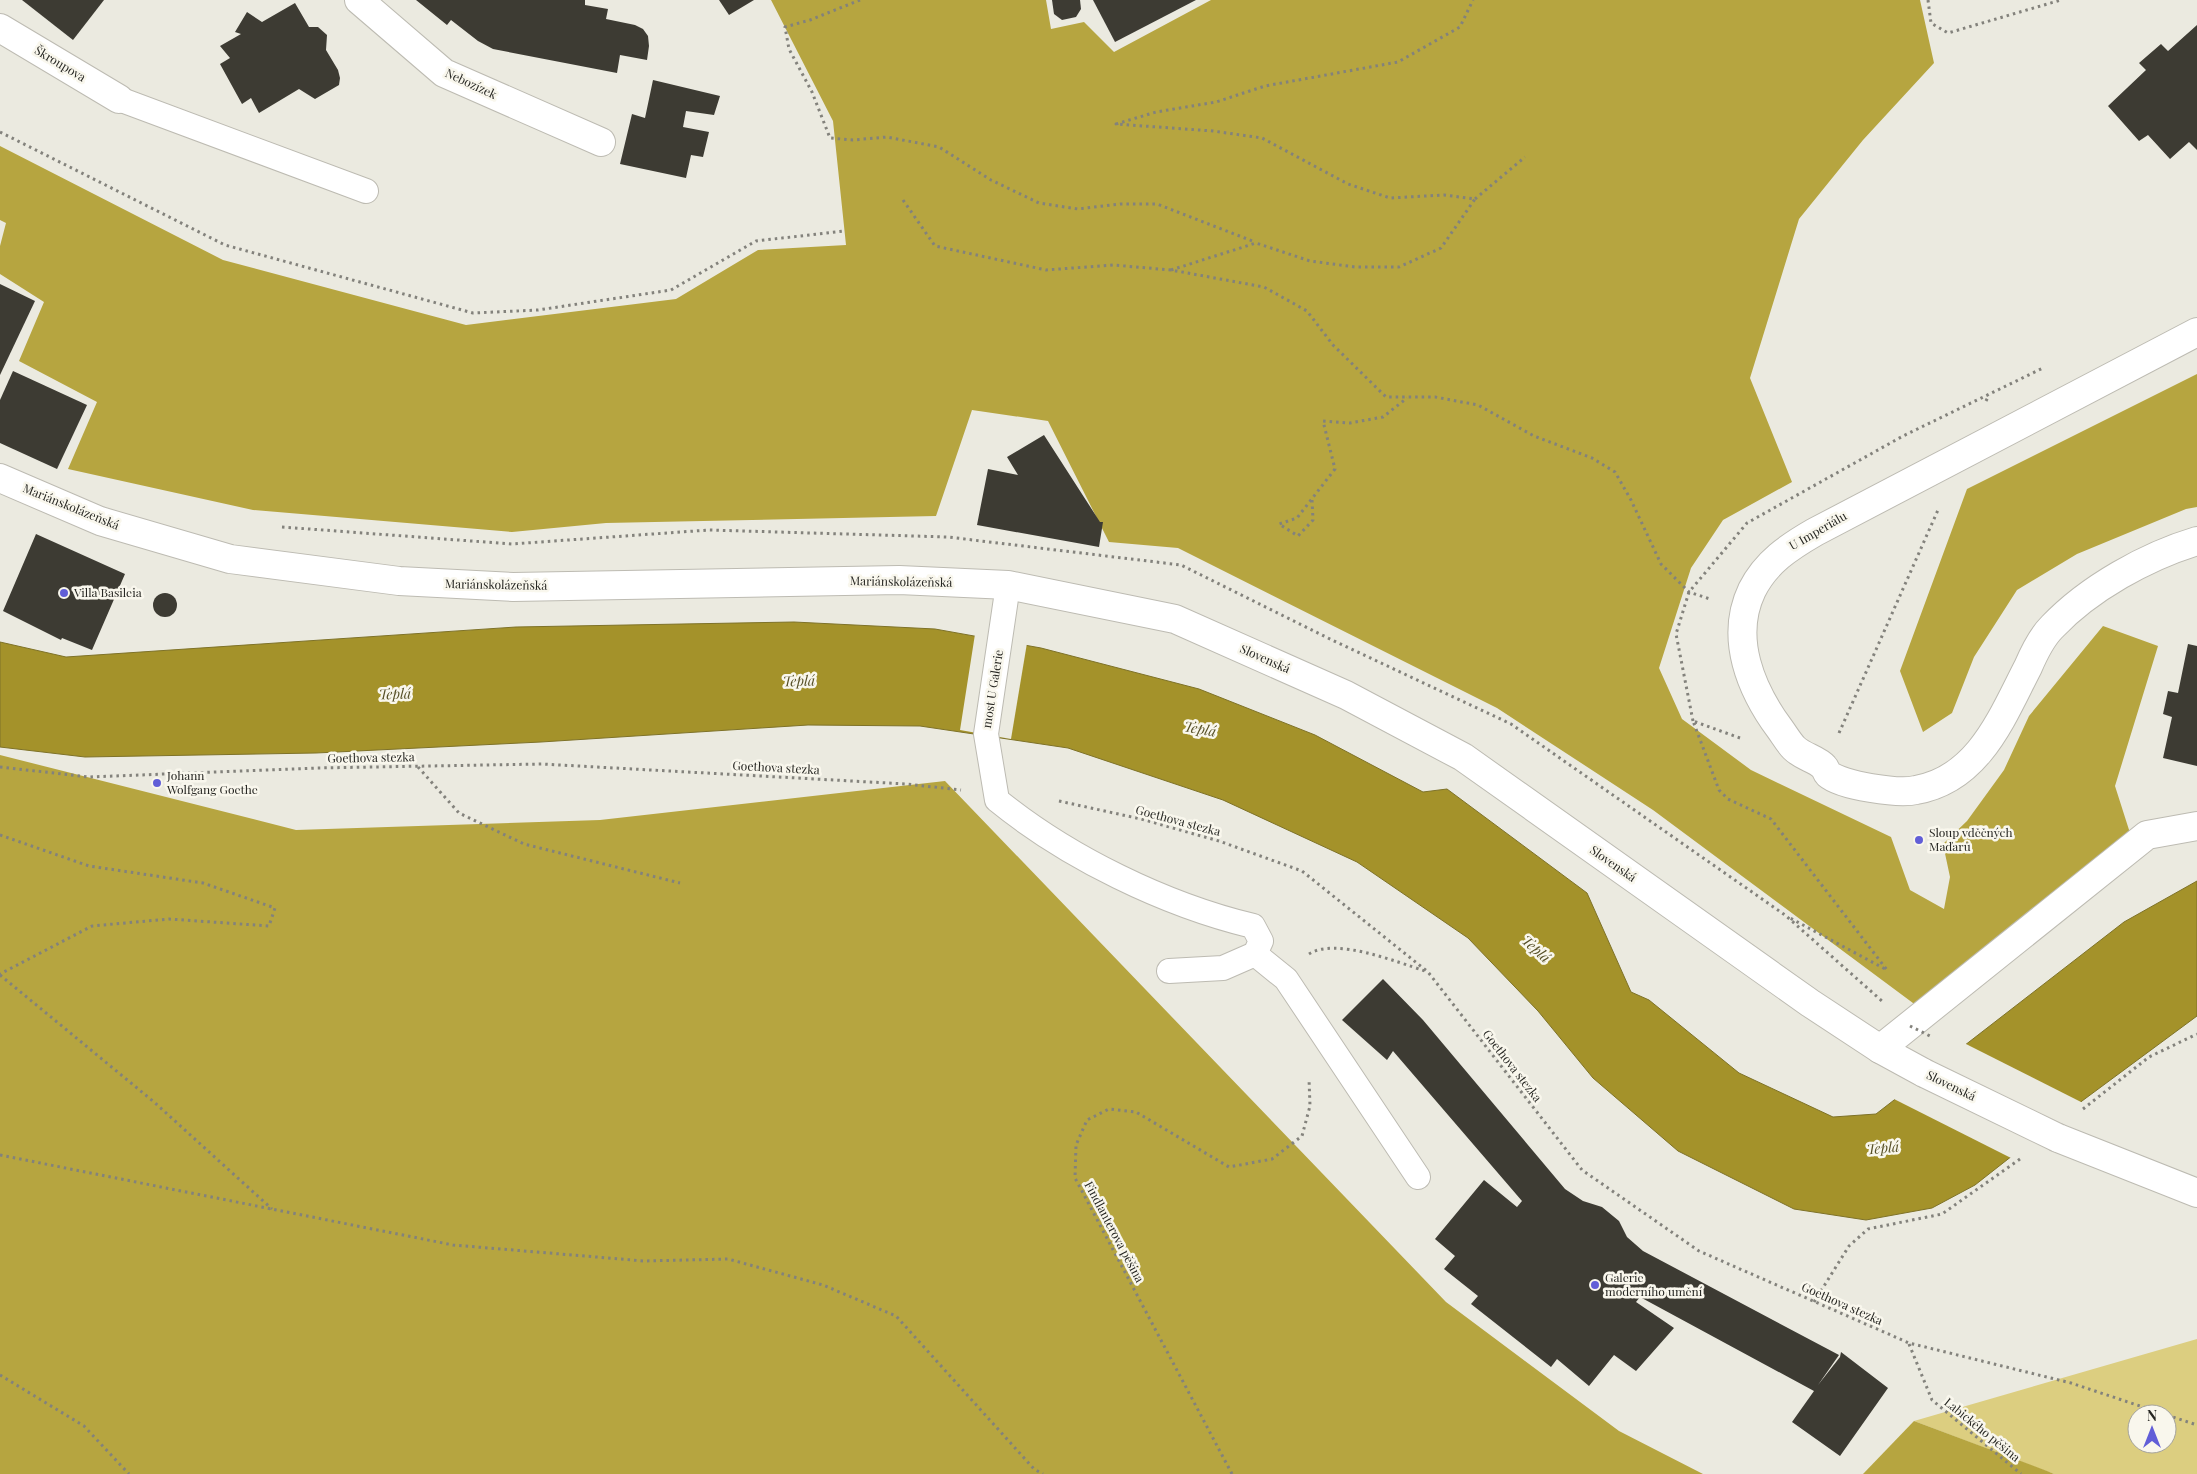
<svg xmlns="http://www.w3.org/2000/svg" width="2197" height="1474" font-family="'Playfair Display',serif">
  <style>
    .green { fill: #dcce80; fill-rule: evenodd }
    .forest { fill: #b6a540 }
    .water { fill: #a4922a; stroke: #7e7228 }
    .pier { fill: #ebeae0 }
    .building { fill: #3d3b33 }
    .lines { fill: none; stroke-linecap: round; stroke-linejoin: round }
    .service-casing { stroke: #bdbbb2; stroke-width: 26 }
    .minor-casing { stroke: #bdbbb2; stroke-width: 30 }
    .tertiary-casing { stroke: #bdbbb2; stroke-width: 30 }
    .path { stroke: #83827c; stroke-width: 3; stroke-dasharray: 2.5 4; stroke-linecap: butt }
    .service { stroke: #fff; stroke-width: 24 }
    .minor { stroke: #fff; stroke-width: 28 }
    .tertiary { stroke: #fff; stroke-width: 28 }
    .minor-bridge-casing { stroke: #bdbbb2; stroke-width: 30; stroke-linecap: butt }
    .path-bridge { stroke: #83827c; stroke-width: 3; stroke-dasharray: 2.5 4; stroke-linecap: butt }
    .minor-bridge { stroke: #fff; stroke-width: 28 }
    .poi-dot { fill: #615ed7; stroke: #f9f7ed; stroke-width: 2 }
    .labels { text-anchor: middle; stroke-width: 5; stroke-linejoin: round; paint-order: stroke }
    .street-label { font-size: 12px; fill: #262622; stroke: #f9f7ed }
    .poi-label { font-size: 12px; fill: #262622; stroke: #f9f7ed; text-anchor: start }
    .water-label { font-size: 14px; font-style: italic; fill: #575027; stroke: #f9f7ed }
  </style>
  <rect width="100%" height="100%" fill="#ebeae0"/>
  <!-- green -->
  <path class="green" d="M2197,1339v135h-143l-140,-53zM2137,1414h30v30h-30z"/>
  <!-- forest -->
  <g class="forest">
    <path d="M771,0h275l5,29 33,-7 30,30 97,-52h709l14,63 -71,77 -64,79 -49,159 42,104 -69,38 -32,48 -32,100 23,51 69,51 140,67 19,53 34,19 6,-32 -7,-33 24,-23 37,-51 25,-54 74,-90 55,20 -43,140 15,47 -213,173 -264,-196 -156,-102 -319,-160 -69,-6 -61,-121 -76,-11 -36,106 -330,7 -94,9 -259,-22 -185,-41 29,-67 -78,-41 25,-59 -44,-28v-28l6,-23 -6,-3v-74l223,114 243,65 210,-26 82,-49 88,-5 -13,-124z"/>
    <path d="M2197,374v133l-11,2 -109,45 -60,36 -43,67 -22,56 -29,19 -23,-61 67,-182z"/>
    <path d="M0,755l296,75 304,-10 345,-39 501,521 173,129 84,43h-1703z"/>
    <path d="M1914,1421l133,50 7,3h-191z"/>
  </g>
  <!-- water -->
  <path class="water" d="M794,622l141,7 106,19 158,41 116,46 108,57 24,-3 140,104 44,99 18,8 90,73 94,44 43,-3 248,-192 73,-41v135l-115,85 -107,84 -43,23 -66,12 -72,-11 -116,-58 -85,-73 -55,-67 -70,-73 -111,-76 -134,-62 -155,-52 -148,-22 -112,-1 -267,17 -225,11 -231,4 -85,-10v-105l66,15 450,-30z"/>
  <!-- pier -->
  <g class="pier">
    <path d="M975,634l52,9 -16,96 -51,-9z"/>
    <path d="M1964,1043l119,60 -70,56 -121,-61z"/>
  </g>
  <!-- building -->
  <g class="building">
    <path d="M22,0h82l-31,40z"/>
    <path d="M416,0h169v5l23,4 -2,10 29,6 8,4 5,7 1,10 -2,14 -27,-5 -3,18 -124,-24 -15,-8 -27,-21 -4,5z"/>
    <path d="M719,0h35l-25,15z"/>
    <path d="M1052,0h28l1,9 -5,8 -14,3 -8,-6z"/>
    <path d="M1093,0h103l-81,42z"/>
    <path d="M295,3l14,24h9l9,8 -1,15 12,20 2,8 -1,7 -24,14 -16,-10 -40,24 -8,-15 -9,6 -22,-40 10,-6 -10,-12 21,-12 -6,-2 12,-20 15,10z"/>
    <path d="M2197,25v125l-8,-8 -19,17 -22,-24 -9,6 -31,-35 38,-36 -7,-7 22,-19 7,7z"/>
    <path d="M653,80l67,16 -6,19 -28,-4 -3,16 26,5 -6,25 -12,-2 -5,23 -66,-14 12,-50 13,4z"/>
    <path d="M0,284l35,17 -35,74z"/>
    <path d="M13,371l74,34 -30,64 -57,-26v-43z"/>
    <path d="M1044,435l56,87h3l-4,25 -122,-22 11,-56 30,6 -11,-18z"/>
    <path d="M36,534l89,40 -33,76 -30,-12 -1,2 -58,-29z"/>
    <circle cx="165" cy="605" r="12"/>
    <path d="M2188,644l9,2v120l-34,-8 9,-41 -9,-3 5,-23 10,2z"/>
    <path d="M1383,979l40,41 142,169 18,12 19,6 17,14 8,16 16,14 196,104 -21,30 22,-28 1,-5 47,36 -48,68 -48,-34 22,-31 -174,-94 -4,5 38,26 -38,43 -22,-16 -25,31 -32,-27 -6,8 -80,-63 7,-8 -34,-27 11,-13 -20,-17 49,-59 33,27 5,-6 -129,-150 -6,9 -45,-40z"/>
  </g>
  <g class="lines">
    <!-- service casing -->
    <g class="service-casing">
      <g id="service">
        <path d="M119,99l247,92"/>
        <path d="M1008,585l-22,149 11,66c70,57 168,105 256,126l8,15 -6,13 -32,14 -54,3"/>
        <path d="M1255,954l31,25 132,198"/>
      </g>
    </g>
    <!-- minor casing -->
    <g class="minor-casing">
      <g id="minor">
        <path d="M359,0l85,73 157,69"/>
        <path d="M0,28l119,71"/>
        <path d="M0,478l100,43 130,38 169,22 114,6 386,-7 109,5 167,34 171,76 117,62 347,246 70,46 44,24"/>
        <path d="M1880,1049l267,-214 50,-9"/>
        <path d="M2058,1138l139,55"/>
      </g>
    </g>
    <!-- tertiary casing -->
    <g class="tertiary-casing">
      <path id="tertiary" d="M2197,332l-382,200c-26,15 -49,30 -63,58 -23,48 -1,100 28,139 5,7 9,14 14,19 9,9 23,11 30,19 2,2 2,5 4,7 14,12 71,20 88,16 63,-11 86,-73 112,-123 6,-14 13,-29 24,-40 37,-39 95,-71 145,-86"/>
    </g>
    <!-- path -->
    <g class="path">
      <path d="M860,0l-50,20 -25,7 4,22 23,43 18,46 23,2 34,-3 52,10 52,33 48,23 39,6 42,-5h37l98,38"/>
      <path d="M1928,0l3,23 17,10 113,-33"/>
      <path d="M0,132l225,113 248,68 65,-3 133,-20 85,-49 88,-10"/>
      <path d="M1475,199l50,-42"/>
      <path d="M903,200l32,46 111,24 67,-5 58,5 93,17 43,24 26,34 53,52h49l43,8 56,31 58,22 23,14 16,28 30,64 28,28 21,7"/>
      <path d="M1171,270l85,-27 54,18 45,6h44l42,-19 34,-49 -31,-4 -54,3 -42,-14 -86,-46 -49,-7 -97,-7 40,-12 60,-10 49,-16 133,-24 62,-35 13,-27"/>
      <path d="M1986,401l3,-6"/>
      <path d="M1312,500l1,20 -15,16 -19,-12 18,-6 38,-49 -12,-48 27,2 33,-6 24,-19"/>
      <path d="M282,527l230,17 197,-14 239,7 233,28 151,75 179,84 274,191 97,86"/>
      <path d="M1693,721l-17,-87 13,-42 58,-69 156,-87 140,-68"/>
      <path d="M1839,733l99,-223"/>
      <path d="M1740,738l-47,-17 26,69 9,9 43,20 116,151 -97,-52"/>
      <path d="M0,767l89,10 228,-9 225,-4 364,20 55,6"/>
      <path d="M418,767l41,46 65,31 156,39"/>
      <path d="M1059,801l82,18 78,22 83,30 126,101 154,198 117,81 210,92 162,40 93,31"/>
      <path d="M0,835l89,31 114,17 72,25 -6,18 -100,-7 -77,7 -92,48"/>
      <path d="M1309,954c26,-17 88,8 116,17"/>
      <path d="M0,975l154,127 118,107"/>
      <path d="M2083,1109l66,-52 48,-23"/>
      <path d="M0,1155l453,90 191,16 84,-2 95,26 73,31 138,153 9,5"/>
      <path d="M1814,1302l35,-56 19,-17 74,-15 78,-55"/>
      <path d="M1909,1344l23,56 89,74"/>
      <path d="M0,1375l84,51 45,48"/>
      <path d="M2167,1415l30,10"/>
      <path d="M1232,1474l-157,-296 1,-33 11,-25 22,-11 27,3 93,55 43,-8 30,-23 8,-30 -1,-27"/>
    </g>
    <!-- service -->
    <use href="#service" class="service"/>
    <!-- minor -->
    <use href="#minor" class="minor"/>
    <!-- tertiary -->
    <use href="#tertiary" class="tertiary"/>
    <!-- minor-bridge casing -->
    <g class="minor-bridge-casing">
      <path id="minor-bridge" d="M1924,1073l134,65"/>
    </g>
    <!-- path-bridge -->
    <path class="path-bridge" d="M1910,1026l20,10"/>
    <!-- minor-bridge -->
    <use href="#minor-bridge" class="minor-bridge"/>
  </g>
  <!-- markers -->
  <g class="poi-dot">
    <circle cx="64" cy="593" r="5"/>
    <circle cx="157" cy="783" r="5"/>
    <circle cx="1919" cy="840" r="5"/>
    <circle cx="1595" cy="1285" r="5"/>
  </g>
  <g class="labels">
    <!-- street labels -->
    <g class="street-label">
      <text transform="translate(60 64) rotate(31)" y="4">Škroupova</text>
      <text transform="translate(471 84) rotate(25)" y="4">Nebozízek</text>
      <text transform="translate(71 507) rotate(22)" y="4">Mariánskolázeňská</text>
      <text transform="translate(1818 531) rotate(-30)" y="4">U Imperiálu</text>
      <text transform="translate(901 582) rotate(1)" y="4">Mariánskolázeňská</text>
      <text transform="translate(496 585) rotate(1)" y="4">Mariánskolázeňská</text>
      <text transform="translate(1265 659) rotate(24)" y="4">Slovenská</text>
      <text transform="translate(993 689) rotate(-81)" y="4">most U Galerie</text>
      <text transform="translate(371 758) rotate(-1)" y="4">Goethova stezka</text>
      <text transform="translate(776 768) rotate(3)" y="4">Goethova stezka</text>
      <text transform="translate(1178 821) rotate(15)" y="4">Goethova stezka</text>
      <text transform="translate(1613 864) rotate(35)" y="4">Slovenská</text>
      <text transform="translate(1512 1066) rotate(52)" y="4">Goethova stezka</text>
      <text transform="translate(1951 1086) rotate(26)" y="4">Slovenská</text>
      <text transform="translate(1114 1232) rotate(62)" y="4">Findlanterova pěšina</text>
      <text transform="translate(1842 1304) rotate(24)" y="4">Goethova stezka</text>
      <text transform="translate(1982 1430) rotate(39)" y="4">Labického pěšina</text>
    </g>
    <!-- poi labels -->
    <g class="poi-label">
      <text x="74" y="597">Villa Basileia</text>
      <text x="167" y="780">Johann<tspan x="167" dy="14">Wolfgang Goethe</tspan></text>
      <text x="1929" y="837">Sloup vděčných<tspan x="1929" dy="14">Maďarů</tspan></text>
      <text x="1605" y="1282">Galerie<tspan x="1605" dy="14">moderního umění</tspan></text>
    </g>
    <!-- water labels -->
    <g class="water-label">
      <text transform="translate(799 681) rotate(-2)" y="5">Teplá</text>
      <text transform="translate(395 694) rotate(-2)" y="5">Teplá</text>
      <text transform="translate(1200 729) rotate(10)" y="5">Teplá</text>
      <text transform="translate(1536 949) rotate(42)" y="5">Teplá</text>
      <text transform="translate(1883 1148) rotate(-5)" y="5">Teplá</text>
    </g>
  </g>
  <!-- north arrow -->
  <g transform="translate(2152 1429)"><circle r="24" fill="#f9f7ed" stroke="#a5a39c"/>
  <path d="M0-4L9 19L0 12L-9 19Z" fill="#615ed7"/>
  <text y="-8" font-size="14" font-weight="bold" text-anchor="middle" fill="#262622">N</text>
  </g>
</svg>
